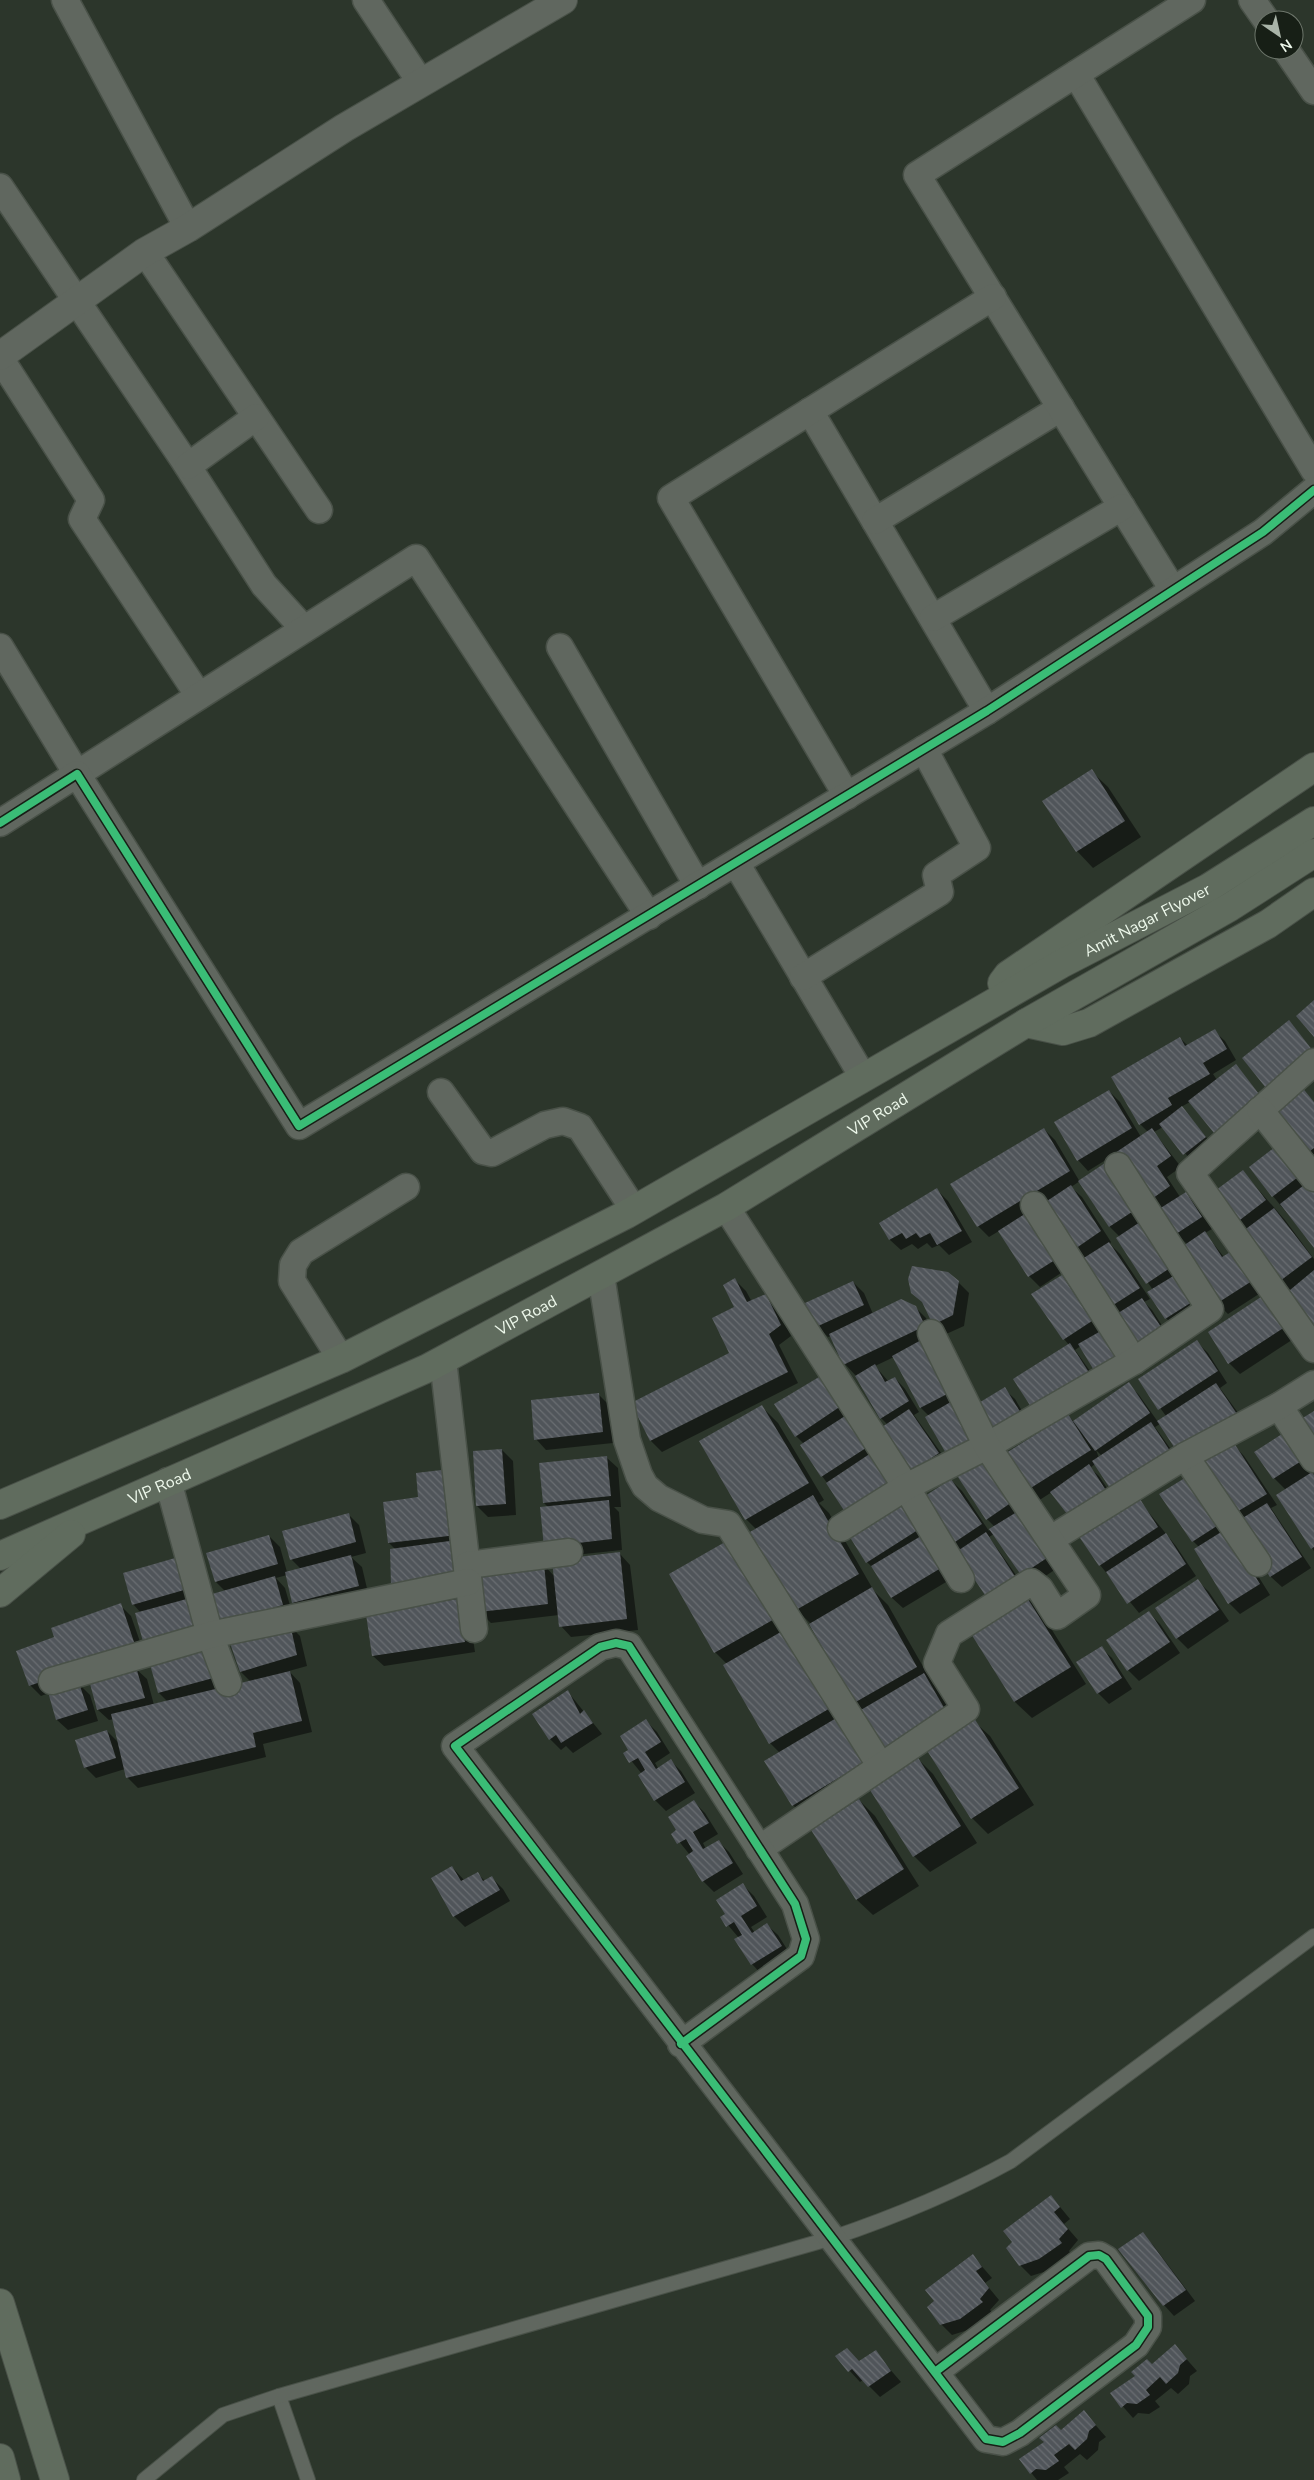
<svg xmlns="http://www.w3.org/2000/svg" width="1314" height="2480" font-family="'Nunito Sans',sans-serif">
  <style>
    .shadow { fill: #0007; fill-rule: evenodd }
    .building { fill: url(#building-back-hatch) }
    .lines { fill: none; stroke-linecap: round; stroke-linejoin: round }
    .service-casing { stroke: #495148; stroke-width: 16 }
    .minor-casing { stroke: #495148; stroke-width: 29 }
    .tertiary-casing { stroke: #495148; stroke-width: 30 }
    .primary-casing { stroke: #495148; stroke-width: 30 }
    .service { stroke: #60675f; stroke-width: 14 }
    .minor { stroke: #60675f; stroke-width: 26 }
    .tertiary { stroke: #60675f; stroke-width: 28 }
    .primary { stroke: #606c5e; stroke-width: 28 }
    .cycleway-casing { stroke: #171f16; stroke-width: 11 }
    .cycleway { stroke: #3abd76; stroke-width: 8 }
    .labels { text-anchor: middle; stroke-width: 4; stroke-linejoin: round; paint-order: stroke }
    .street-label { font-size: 16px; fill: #edf8eb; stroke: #171f16 }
  </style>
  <defs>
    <pattern id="building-back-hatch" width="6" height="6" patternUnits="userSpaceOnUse" patternTransform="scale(1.25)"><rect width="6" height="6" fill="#50555a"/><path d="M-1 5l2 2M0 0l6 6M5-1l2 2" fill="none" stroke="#6a6e72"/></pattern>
  </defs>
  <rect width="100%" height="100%" fill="#2c362b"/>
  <!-- shadow -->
  <g class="shadow">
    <path d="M1091,771l17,16 33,50 -48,31 -16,-17 -33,-50z"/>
    <path d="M1214,1031l11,10 11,19 -23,14 4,6 19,-14 33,40 -44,37 -35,-41 -9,5 35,42 -21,16 -32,-38 -9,5 27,35 -14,10 13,20 6,-4 10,11 16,25 -7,4 19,24 19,6 19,29 -34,22 -11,-11 -30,-59 -10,-10 -60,-81 -29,18 -10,-11 31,-69 11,11 21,35 7,-5 -8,-8 40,-86 8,8z"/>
    <path d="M1301,1088l13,14v53l-4,-4z"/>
    <path d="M1044,1129l11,11 25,42 28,-19 94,150 -26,16 -10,-11 -13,-28 -36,-52 3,-1 -10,-10 -30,-46 -9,6 11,10 29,45 -1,2 10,10 30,45 -6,3 8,8 20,31 -53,-27 -52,-45 -27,18 -11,-11 -30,-45 -10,6 -11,-11z"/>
    <path d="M1279,1146l35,41v59l-64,-78z"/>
    <path d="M1243,1172l42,48 29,39v70l-77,-106z"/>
    <path d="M937,1190l11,11 24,41 -23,13 -10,-10 -7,3 -5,-5 -9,6 -6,-5 -11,6 -11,-10 -9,-17z"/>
    <path d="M1062,1276l11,11 28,45 -26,18 25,35 -55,35 24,-75 -5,-6z"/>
    <path d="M735,1280l11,11 6,11 14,-7 10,11 15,30 -12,9 19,38 -136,69 -11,-11 -18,-37 98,-50 5,-47z"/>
    <path d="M853,1282l11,11 9,21 42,-7 11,11 35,85 -32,13 -8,-8 -27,-51 -19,9 14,16 6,-4 10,11 14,23 -5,3 35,49 -28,19 -33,-58 -7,-7 -25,-42 -11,-12 -14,-28 -3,1 -11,-11z"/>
    <path d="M958,1282l11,11 -5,33 -20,9 -10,-11z"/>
    <path d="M1266,1295l32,41 -58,38 -11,-11z"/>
    <path d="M1197,1342l11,11 19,30 -7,5 27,37 -87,-1 -5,3 27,38 -87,-1 -5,4 9,8 20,30 -67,-14 -14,9 -11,-11 41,-75 6,7 54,-38 11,11 19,27 8,-6 -27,-37zM1096,1450l6,6 -3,2z"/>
    <path d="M819,1378l11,11 126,187 -53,32 -11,-10 -16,-27 -9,-9 -9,-37 -36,-49 -18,-32 -8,-8z"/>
    <path d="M1004,1389l11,10 16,27 -25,16z"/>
    <path d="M598,1394l11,11 4,38 -67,7 -10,-11z"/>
    <path d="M762,1407l16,16 46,77 -5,3 10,10 45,78 14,14 45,79 57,52 44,69 -46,29 -16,-16 -45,-70h-44l-20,-38 -8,-8 -44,-78 -14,-14 -41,-81 -10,-10z"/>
    <path d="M1285,1434l28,37 -2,1 3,3v76l-36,-56 8,-5 -12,-12z"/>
    <path d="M1234,1445l10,11 33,49 -6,3 40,60 -29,19 -11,-10 -33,-54z"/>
    <path d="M502,1450l11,11 3,54 -28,2 -11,-11z"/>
    <path d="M985,1456l74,111 -27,18 -38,-51 -5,3 37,52 -65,-39 -8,-7 -2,-63 11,11 27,40 6,-4 -8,-8z"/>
    <path d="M607,1458l11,10 3,39h-7l5,5 3,38 -66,7 -7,-49 -5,-5z"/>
    <path d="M1188,1477l48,64 34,54 -30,19 -11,-11 -30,-56 -6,-6z"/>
    <path d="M420,1498l47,48 -71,4 -7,-7z"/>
    <path d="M1137,1498l39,48 20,30 -57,37 -39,-48 -20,-30z"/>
    <path d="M348,1514l11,11 7,28 -15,4 11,10 7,30 -65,16 -11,-11 -6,-27 -11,3 9,10 8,28 -60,18 -7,-42 -10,-10 53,-46 11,11 7,25 14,-3 -10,-10z"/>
    <path d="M732,1539l149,241 36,-22 16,16 44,69 -47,29 -16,-16 -45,-71 -60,37 -16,-17 -13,-52 -10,-10 -43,-79 -12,-12 -45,-77z"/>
    <path d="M620,1554l10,11 8,65 -67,7 -10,-11 -2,-11 -68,8 -11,-11 64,-47 11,12z"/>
    <path d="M182,1558l19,41 -60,14 -8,-9z"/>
    <path d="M1198,1581l11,11 20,29 -41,28 -11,-11z"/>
    <path d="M1024,1595l16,16 46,73 -54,34 -17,-16 -45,-72z"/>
    <path d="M120,1605l11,11 15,43 -68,24 12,12 8,26 -30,9 -11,-10 -8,-27 -8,3 -11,-11z"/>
    <path d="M469,1612l6,40 -91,14 -11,-10z"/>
    <path d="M1149,1613l11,11 20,29 -41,28 -11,-11z"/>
    <path d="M289,1625l11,11 7,30 -18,5 11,12 12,49 -49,12 3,13 -128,31 -11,-11 -2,-8 -29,9 -11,-11 22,-36 13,13 -6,-25 -5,1 -11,-10 38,-41 11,10 7,26 13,-4 -8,-8 48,-47 20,41 23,-6 -9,-9z"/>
    <path d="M1101,1648l11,10 20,31 -23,15 -11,-11z"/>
    <path d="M568,1692l34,42 -29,19 -7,-7 -5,4 -11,-11z"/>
    <path d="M646,1721l11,11 13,21 -15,10 3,5 13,-7 10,10 14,22 -29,18 -11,-11 -13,-26 -17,-21 5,-3z"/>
    <path d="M859,1800l16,16 44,70 -46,29 -17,-16z"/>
    <path d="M694,1802l11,11 13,21 -15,9 3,6 13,-7 10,10 14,22 -29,18 -11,-11 -13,-26 -17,-21 5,-4z"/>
    <path d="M452,1867l12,13 13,-7 9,9 6,-4 11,11 7,12 -45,26 -11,-11z"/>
    <path d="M743,1885l11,11 13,21 -16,10 4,6 12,-8 11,10 14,22 -30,18 -10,-11 -13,-26 -18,-21 6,-3z"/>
    <path d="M1051,2196l19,23 -6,5 14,16 -9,11 2,3 -21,16 -19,6 -11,-11z"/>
    <path d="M1142,2234l11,11 42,56 -21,15 -10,-11z"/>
    <path d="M972,2255l20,23 -7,5 14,17 -9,10 3,3 -22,16 -19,6 -11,-11z"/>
    <path d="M1175,2346l22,25 -7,5 -1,8 -11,10 -7,-6 -16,13 5,6 -11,7 -11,-1 -5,5 -21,-24 40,-28z"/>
    <path d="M875,2352l26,30 -21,15 -17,-17 -3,2 -23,-25 23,5z"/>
    <path d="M1084,2412l22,25 -7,5 -1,8 -11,10 -7,-6 -16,13 5,6 -11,7h-21l-16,-20 40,-28z"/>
  </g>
  <!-- building -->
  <g class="building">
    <path d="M1092,769l33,52 -49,31 -34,-51z"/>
    <path d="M1314,1000v37l-18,-21z"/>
    <path d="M1289,1020l24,31 -47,37 -24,-30z"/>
    <path d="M1215,1029l12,20 -24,14 7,11 -42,24 4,7 -33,20 -28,-48 69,-40 5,9z"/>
    <path d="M1236,1064l23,30 -45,39 -26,-32z"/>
    <path d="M1301,1086l13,16v46l-5,4 -36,-44z"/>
    <path d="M1109,1090l23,38 -55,33 -23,-39z"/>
    <path d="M1182,1106l24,31 -23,18 -24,-31z"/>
    <path d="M1044,1128l26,43 -93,56 -27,-43z"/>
    <path d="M1152,1128l19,28 -14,10 13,20 -21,15 -34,-48z"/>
    <path d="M1279,1144l23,30 -30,23 -23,-30z"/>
    <path d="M1108,1161l30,47 -29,19 -31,-46z"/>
    <path d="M1243,1170l23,30 -30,23 -24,-30z"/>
    <path d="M1309,1181l5,6v61l-34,-44z"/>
    <path d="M1071,1185l30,46 -29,20 -31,-46z"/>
    <path d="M937,1188l25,43 -25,14 -7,-12 -10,5 -4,-5 -10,6 -4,-6 -13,7 -10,-17z"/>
    <path d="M1186,1192l16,25 -26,17 -17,-25z"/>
    <path d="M1274,1208l38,49 -36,27 -37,-50z"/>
    <path d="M1028,1212l30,46 -30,19 -30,-46z"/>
    <path d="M1146,1218l30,46 -30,20 -30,-46z"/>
    <path d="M1205,1231l17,26 10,-6 20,30 -36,23 -36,-56z"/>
    <path d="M1109,1242l31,46 -30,19 -31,-46z"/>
    <path d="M912,1266l36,6 11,9 -6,34 -20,10 -11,-23 -11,-9 -3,-14z"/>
    <path d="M1314,1270v61l-30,-36z"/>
    <path d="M1062,1275l30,46 -29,19 -32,-46z"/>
    <path d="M1175,1275l17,27 -27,17 -18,-27z"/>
    <path d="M735,1278l12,24 19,-8 15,31 -12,9 19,38 -138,69 -19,-38 98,-50 -17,-35 22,-11 -11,-22z"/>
    <path d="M853,1281l11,24 -48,22 -11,-24z"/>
    <path d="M1267,1293l21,32 -60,39 -20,-32z"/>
    <path d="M1142,1298l21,32 -27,17 -21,-32z"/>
    <path d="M901,1299l15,7 9,20 -82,39 -14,-31z"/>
    <path d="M1106,1328l17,27 -28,17 -17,-28z"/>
    <path d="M923,1339l28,53 -31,16 -28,-52z"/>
    <path d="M1197,1340l21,31 -60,39 -20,-31z"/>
    <path d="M1070,1343l20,31 -57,36 -20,-31z"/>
    <path d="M875,1364l10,18 10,-5 14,24 -29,18 -25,-43z"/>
    <path d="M819,1377l22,29 -46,31 -21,-33z"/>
    <path d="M1129,1382l21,31 -55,38 -22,-30z"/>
    <path d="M1216,1383l21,31 -59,39 -21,-32z"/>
    <path d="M1005,1387l17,28 -28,17 -17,-28z"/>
    <path d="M599,1393l4,39 -69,8 -3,-40z"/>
    <path d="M954,1400l22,39 -29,16 -22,-38z"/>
    <path d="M762,1405l47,78 -64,37 -46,-79z"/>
    <path d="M909,1409l30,44 -30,20 -30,-44z"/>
    <path d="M1314,1411v28l-13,-20z"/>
    <path d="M1068,1414l23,36 -65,41 -23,-36z"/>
    <path d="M845,1416l21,32 -45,29 -21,-32z"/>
    <path d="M1151,1422l21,32 -59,39 -21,-32z"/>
    <path d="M1285,1432l18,28 -30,19 -19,-27z"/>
    <path d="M1234,1443l33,51 -32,19 -33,-50z"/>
    <path d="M502,1449l4,55 -30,2 -3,-55z"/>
    <path d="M871,1453l21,32 -45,30 -21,-32z"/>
    <path d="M985,1454l30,46 -29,20 -30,-46z"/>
    <path d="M607,1456l4,40 -68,7 -4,-40z"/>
    <path d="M1089,1464l20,31 -38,24 -21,-27z"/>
    <path d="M450,1469l7,66 -69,8 -5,-41 35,-5 -2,-24z"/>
    <path d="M1312,1472l2,3v72l-3,2 -35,-54z"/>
    <path d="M1188,1476l32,48 -28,18 -33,-48z"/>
    <path d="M951,1479l31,45 -30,20 -30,-46z"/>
    <path d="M813,1495l46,79 -63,36 -46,-78z"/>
    <path d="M901,1496l20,32 -55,35 -20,-32z"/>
    <path d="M1138,1496l20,31 -59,39 -21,-31z"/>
    <path d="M609,1500l3,39 -68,8 -4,-40z"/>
    <path d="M1267,1503l35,54 -32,20 -34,-55z"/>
    <path d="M1020,1510l30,46 -29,19 -32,-46z"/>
    <path d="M349,1513l7,29 -66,18 -8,-29z"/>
    <path d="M1226,1529l34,55 -32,20 -34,-55z"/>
    <path d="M986,1532l30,46 -29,20 -31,-46z"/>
    <path d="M926,1533l20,32 -55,33 -20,-32z"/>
    <path d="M1166,1533l20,31 -59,40 -21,-32z"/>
    <path d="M269,1535l9,29 -63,18 -9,-29z"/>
    <path d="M732,1538l46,79 -64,36 -45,-79z"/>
    <path d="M457,1540l3,36 -69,9 -1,-36z"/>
    <path d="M620,1552l7,67 -68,8 -7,-67z"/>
    <path d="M351,1555l8,31 -67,17 -7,-31z"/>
    <path d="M182,1556l9,32 -59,17 -9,-32z"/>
    <path d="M544,1564l4,40 -69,8 -2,-39z"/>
    <path d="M275,1576l8,29 -62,18 -9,-29z"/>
    <path d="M1198,1579l21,31 -43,29 -21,-31z"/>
    <path d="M872,1587l45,80 -63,36 -45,-79z"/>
    <path d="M1024,1593l47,74 -57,35 -46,-73z"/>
    <path d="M194,1597l9,31 -59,17 -9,-32z"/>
    <path d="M458,1599l7,43 -93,14 -6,-42z"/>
    <path d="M121,1603l15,45 -107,38 -13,-35 38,-14 -3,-9z"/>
    <path d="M1149,1611l21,31 -43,29 -21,-31z"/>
    <path d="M290,1624l7,31 -57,17 -11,-32z"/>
    <path d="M786,1629l46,78 -63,37 -46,-79z"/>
    <path d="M208,1645l9,32 -59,16 -9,-32z"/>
    <path d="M1102,1646l20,32 -25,16 -21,-32z"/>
    <path d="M136,1667l9,31 -48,12 -8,-30z"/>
    <path d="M290,1671l12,50 -49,12 3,14 -130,31 -15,-64z"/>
    <path d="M924,1673l22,38 -64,38 -23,-38z"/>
    <path d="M79,1683l9,27 -32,10 -8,-28z"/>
    <path d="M568,1690l12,24 4,-4 9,13 -32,20 -5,-8 -7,5 -17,-26z"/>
    <path d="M838,1717l27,45 -73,44 -28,-45z"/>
    <path d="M974,1718l45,70 -48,31 -45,-70z"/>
    <path d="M646,1719l15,23 -16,10 11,17 15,-10 14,23 -31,19 -16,-26 7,-5 -7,-12 -9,5 -6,-10 5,-3 -8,-14z"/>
    <path d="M107,1730l9,28 -32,10 -9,-28z"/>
    <path d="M917,1756l44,70 -48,31 -45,-70z"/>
    <path d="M859,1799l45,70 -48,31 -45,-70z"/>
    <path d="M694,1800l15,23 -16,9 10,17 16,-9 14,23 -31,19 -16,-26 7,-5 -7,-12 -9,5 -6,-10 5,-4 -8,-13z"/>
    <path d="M452,1866l9,15 17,-9 5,9 9,-5 8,14 -47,27 -22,-39z"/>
    <path d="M743,1883l14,23 -16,10 11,17 15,-10 15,23 -31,19 -17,-26 8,-4 -8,-13 -8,5 -6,-10 5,-3 -9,-14z"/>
    <path d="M1051,2195l9,12 -6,5 14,17 -9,10 3,4 -23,16 -20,7 -13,-18 6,-6 -9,-11z"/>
    <path d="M1143,2232l43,58 -23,16 -45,-57z"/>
    <path d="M973,2254l9,13 -6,4 13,17 -9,11 3,3 -23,17 -20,6 -13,-18 7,-6 -9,-11z"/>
    <path d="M1175,2344l12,15 -7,6 -2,8 -12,11 -6,-7 -14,13 4,5 -13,9 -10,-1 -6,5 -11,-15 25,-17 -4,-4 16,-13 5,5z"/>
    <path d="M847,2348l12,13 17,-11 15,21 -23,16 -16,-18 -4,3 -13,-16z"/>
    <path d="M1084,2410l12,15 -7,6 -2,8 -12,11 -6,-6 -15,11 5,6 -13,9 -10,-1 -6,5 -11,-15 25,-17 -5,-4 17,-13 5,5z"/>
  </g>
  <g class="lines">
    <!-- service casing -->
    <g class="service-casing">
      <g id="service">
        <path d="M279,2396l29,84"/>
        <path d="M144,2480l79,-65 56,-19 553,-158c62,-21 121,-45 179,-77l303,-225"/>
      </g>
    </g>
    <!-- minor casing -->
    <g class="minor-casing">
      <g id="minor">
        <path d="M65,0l123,228"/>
        <path d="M366,0l55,83"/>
        <path d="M1252,0l14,20"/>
        <path d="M1286,50l28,41"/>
        <path d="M1076,74l238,396"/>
        <path d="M0,187l183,272 81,126 40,44"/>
        <path d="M145,252l174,258"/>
        <path d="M0,358l91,142 -9,19 117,177"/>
        <path d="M810,411l177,300"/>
        <path d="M188,466l68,-49"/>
        <path d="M875,521l186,-113"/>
        <path d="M1173,590l-256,-415 275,-175"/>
        <path d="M933,618l189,-111"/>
        <path d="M0,647l77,127 339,-216 233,358"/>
        <path d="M560,647l138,239"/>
        <path d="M847,796l-176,-298 322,-201"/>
        <path d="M0,823l77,-49 222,352 688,-415 276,-179 51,-42"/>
        <path d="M736,863l127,214"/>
        <path d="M803,977l137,-85 -4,-17 41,-27 -53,-99"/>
        <path d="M1314,1062l-124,111 124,176"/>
        <path d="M441,1092l42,59 9,2 53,-28 18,-4 17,6 54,83"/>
        <path d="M1260,1110l54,68"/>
        <path d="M1034,1205l100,156"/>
        <path d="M726,1207l180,280 55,92"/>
        <path d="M601,1275l26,165 12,35 6,11 14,12 44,22 25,4 152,241"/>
        <path d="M341,1359l-49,-78 1,-16 8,-13 105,-65"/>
        <path d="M443,1360l31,269"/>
        <path d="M1279,1406l35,53"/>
        <path d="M1185,1456l73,107"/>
        <path d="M168,1481l42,154 18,48"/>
        <path d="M841,1528l65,-41 81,-41 147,-85 76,-52 -92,-143"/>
        <path d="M1051,1539l134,-83 94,-50 35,-22"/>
        <path d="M468,1565l101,-13"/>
        <path d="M52,1681l158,-46 258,-53"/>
        <path d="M759,1849l207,-140 -29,-46 12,-29 82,-52 9,7 17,27 30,-21 -100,-149 -56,-113"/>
        <path d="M681,2044l120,-88 5,-17 -11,-35 -166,-258 -13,-3 -16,4 -145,99 531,693 17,3 17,-9 116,-88 12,-18v-11l-42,-57 -7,-4 -10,1 -154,116"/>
      </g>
    </g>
    <!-- tertiary casing -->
    <g class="tertiary-casing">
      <path id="tertiary" d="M0,356l145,-104 43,-24 156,-100 219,-128"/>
    </g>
    <!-- primary casing -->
    <g class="primary-casing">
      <g id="primary">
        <path d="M1002,983l6,-8 306,-208"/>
        <path d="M1026,1023l37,8 26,-8 179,-99 46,-32"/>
        <path id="s1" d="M0,1505l341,-146 286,-145 434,-250 147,-76 106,-67"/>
        <path id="s2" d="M0,1556l428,-188 298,-161 300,-184 204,-116 84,-54"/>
        <path d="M0,1593l71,-59"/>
        <path d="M0,2303l55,177"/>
        <path d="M0,2458l6,22"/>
      </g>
    </g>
    <!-- service -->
    <use href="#service" class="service"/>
    <!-- minor -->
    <use href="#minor" class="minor"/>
    <!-- tertiary -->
    <use href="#tertiary" class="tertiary"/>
    <!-- primary -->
    <use href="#primary" class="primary"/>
    <!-- cycleway casing -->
    <g class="cycleway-casing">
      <g id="cycleway">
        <path d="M0,823l77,-49 222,352 688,-415 276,-179 51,-42"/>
        <path d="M681,2044l120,-88 5,-17 -11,-35 -166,-258 -13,-3 -16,4 -145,99 531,693 17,3 17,-9 116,-88 12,-18v-11l-42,-57 -7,-4 -10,1 -154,116"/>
      </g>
    </g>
    <!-- cycleway -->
    <use href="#cycleway" class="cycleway"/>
  </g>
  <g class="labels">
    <!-- street labels -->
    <g class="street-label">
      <text dy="6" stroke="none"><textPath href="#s1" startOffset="1289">Amit Nagar Flyover</textPath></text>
      <text dy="6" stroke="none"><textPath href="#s2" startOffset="984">VIP Road</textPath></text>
      <text dy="6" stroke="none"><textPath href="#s2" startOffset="579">VIP Road</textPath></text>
      <text dy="6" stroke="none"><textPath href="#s2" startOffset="174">VIP Road</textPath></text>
    </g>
  </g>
  <!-- north arrow -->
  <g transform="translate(1279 35) rotate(146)"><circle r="24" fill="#171f16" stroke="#6d766b"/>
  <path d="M0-4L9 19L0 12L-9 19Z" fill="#a9b4a8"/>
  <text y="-8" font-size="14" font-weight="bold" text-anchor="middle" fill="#edf8eb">N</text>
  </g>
</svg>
